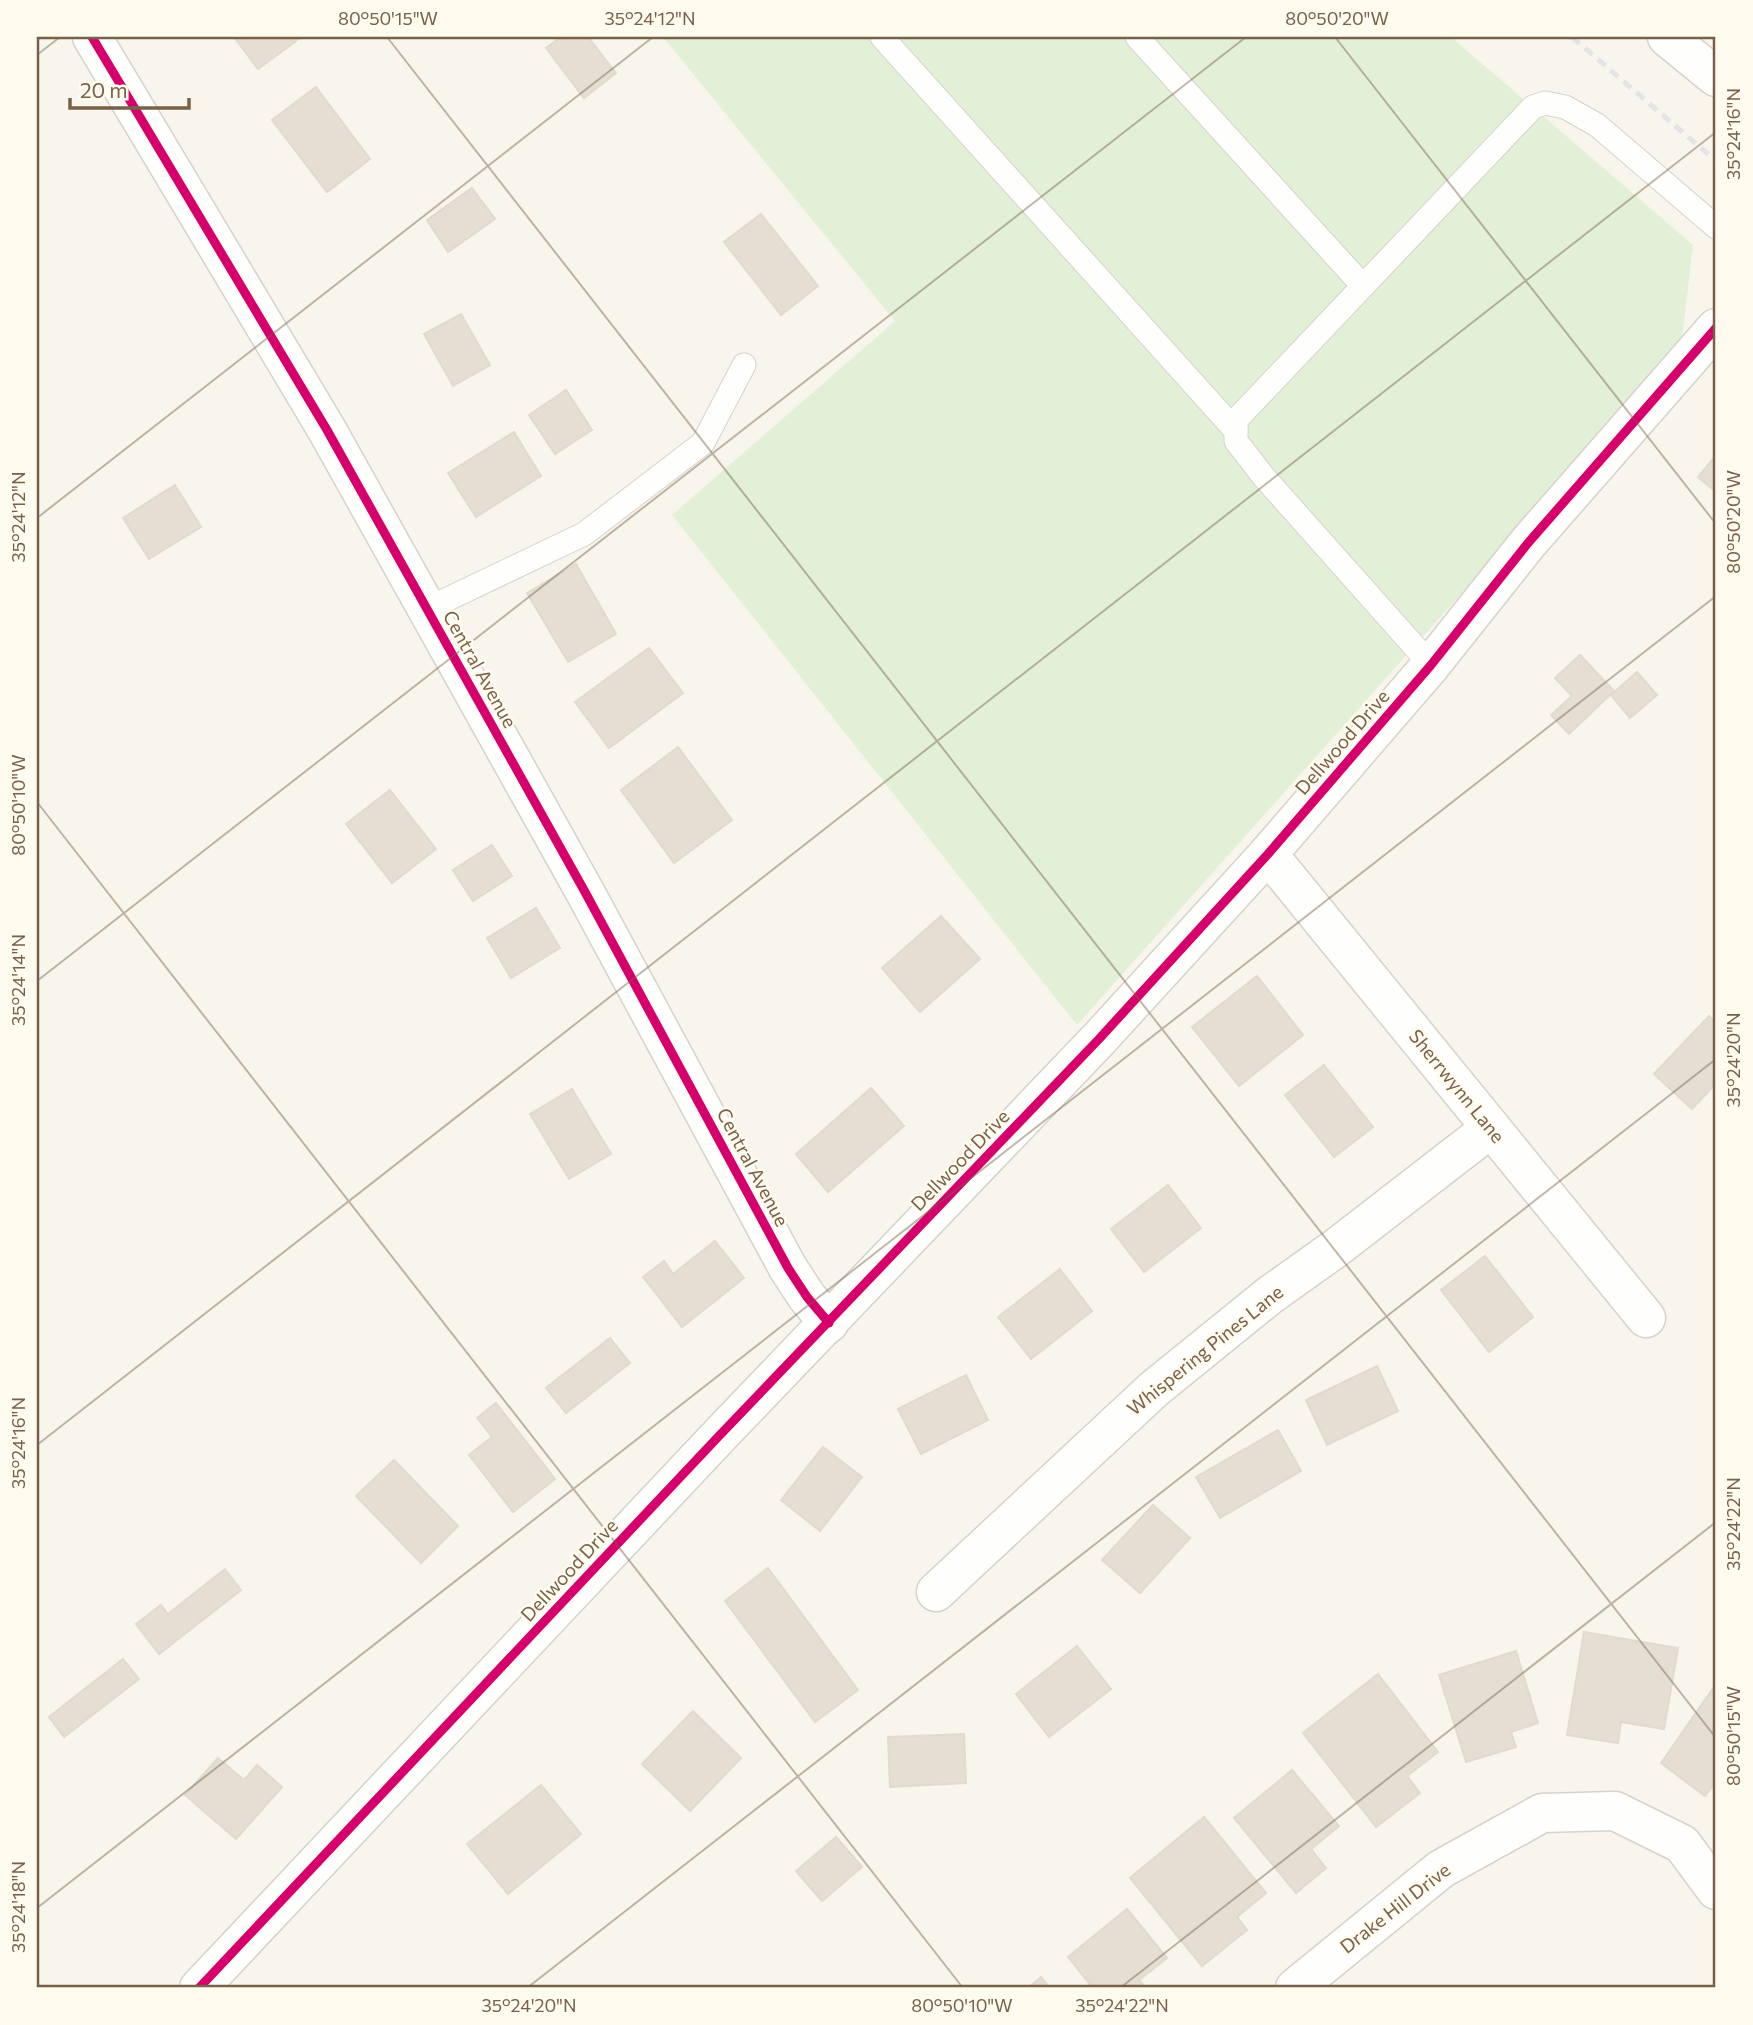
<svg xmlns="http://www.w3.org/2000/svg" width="1753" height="2025" font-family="Commissioner,sans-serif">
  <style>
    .green { fill: #e1f0d6 }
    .building { fill: #e5ded3; stroke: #e1dace; stroke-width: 2 }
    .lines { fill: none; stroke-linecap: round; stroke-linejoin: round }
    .lane-casing { stroke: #d7d2ca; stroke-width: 25 }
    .street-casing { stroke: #d7d2ca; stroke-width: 41 }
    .lane { stroke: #fefefc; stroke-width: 23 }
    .street { stroke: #fefefc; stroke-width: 38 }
    .rail { stroke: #e6e3e5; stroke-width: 5; stroke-dasharray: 10 7; stroke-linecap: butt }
    .cycleway-casing { stroke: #fffbee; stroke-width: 13 }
    .cycleway { stroke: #d6006c; stroke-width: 9 }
    .ticks { fill: none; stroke: #78614a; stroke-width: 2; stroke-opacity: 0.45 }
    .labels { text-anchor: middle; stroke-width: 5; stroke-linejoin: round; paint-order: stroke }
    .street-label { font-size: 19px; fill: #78614a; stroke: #fffbee }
    .neatline { fill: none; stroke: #78614a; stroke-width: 2.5 }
    .ticks-label { font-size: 18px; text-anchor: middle; fill: #78614a }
  </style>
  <rect width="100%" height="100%" fill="#f8f5ec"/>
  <!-- green -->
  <path class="green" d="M663,37h788l242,208 -12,102 -604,678 -405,-510 223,-194z"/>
  <!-- building -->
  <g class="building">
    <path d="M234,37h65l1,1 -42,31z"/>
    <path d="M561,37h27l28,36 -32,25 -38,-50z"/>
    <path d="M316,87l54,72 -43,33 -55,-72z"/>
    <path d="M472,188l23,31 -47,33 -21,-32z"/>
    <path d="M761,214l57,72 -37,29 -57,-73z"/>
    <path d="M461,314l29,51 -37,21 -29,-52z"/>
    <path d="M566,390l26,40 -37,24 -26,-39z"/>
    <path d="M514,432l27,44 -65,41 -28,-44z"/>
    <path d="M1716,455v37l-18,-15z"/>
    <path d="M175,485l26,42 -52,32 -26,-41z"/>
    <path d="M576,564l40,70 -48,28 -41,-69z"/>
    <path d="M649,648l34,45 -74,55 -34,-46z"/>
    <path d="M1580,655l34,36 -45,43 -18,-19 21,-19 -17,-18z"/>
    <path d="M1637,672l20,23 -27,23 -19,-23z"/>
    <path d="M678,747l54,73 -58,43 -53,-73z"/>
    <path d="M390,790l46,59 -44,34 -46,-59z"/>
    <path d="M492,845l20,31 -39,25 -20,-31z"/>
    <path d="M536,908l24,40 -49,30 -24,-40z"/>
    <path d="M941,916l39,43 -60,53 -38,-44z"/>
    <path d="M1257,976l46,59 -64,51 -47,-59z"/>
    <path d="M1709,1016l7,7v60l-24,26 -38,-35z"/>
    <path d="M1324,1065l49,62 -39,30 -49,-62z"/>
    <path d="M871,1088l33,38 -76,66 -32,-38z"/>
    <path d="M572,1089l39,65 -42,25 -39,-65z"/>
    <path d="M1168,1185l33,43 -57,44 -33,-43z"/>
    <path d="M715,1241l29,37 -62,49 -39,-50 21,-16 9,13z"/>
    <path d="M1485,1256l48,61 -44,35 -48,-62z"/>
    <path d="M1060,1269l32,42 -61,48 -33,-42z"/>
    <path d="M610,1338l20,25 -64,50 -20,-25z"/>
    <path d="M1377,1366l21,45 -71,34 -21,-45z"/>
    <path d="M966,1375l22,45 -67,34 -23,-45z"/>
    <path d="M496,1403l59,76 -42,33 -44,-57 23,-18 -15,-19z"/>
    <path d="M1278,1430l23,41 -81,47 -24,-41z"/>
    <path d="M823,1447l39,30 -42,54 -39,-31z"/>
    <path d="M394,1460l64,66 -37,37 -65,-67z"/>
    <path d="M1153,1505l37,33 -50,55 -38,-33z"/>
    <path d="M768,1568l90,122 -43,32 -90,-121z"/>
    <path d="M225,1569l16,21 -82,64 -23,-30 25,-19 7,9z"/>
    <path d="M1584,1632l94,16 -14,81 -43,-7 -3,21 -51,-8z"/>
    <path d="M1077,1646l34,43 -62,48 -33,-43z"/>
    <path d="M1516,1651l22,72 -27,9 5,15 -50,15 -27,-87z"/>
    <path d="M123,1659l16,20 -75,58 -15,-20z"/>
    <path d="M1378,1674l60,78 -31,24 13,17 -44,34 -73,-94z"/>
    <path d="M1716,1684v97l-11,15 -44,-33z"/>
    <path d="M693,1711l48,47 -51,53 -48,-47z"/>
    <path d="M964,1734l2,49 -76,4 -2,-50z"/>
    <path d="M218,1758l26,22 13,-15 25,22 -46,52 -51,-44z"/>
    <path d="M1292,1770l47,56 -28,23 15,19 -30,25 -62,-75z"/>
    <path d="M541,1785l40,49 -73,60 -41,-50z"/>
    <path d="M1204,1817l62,76 -29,24 10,13 -45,36 -72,-88z"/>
    <path d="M836,1837l26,30 -40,34 -26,-30z"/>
    <path d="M1127,1909l40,49 -28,22 7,8h-53l-25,-31z"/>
    <path d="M1041,1977l9,11h-22z"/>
  </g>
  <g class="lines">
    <!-- lane casing -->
    <g class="lane-casing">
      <g id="lane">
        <path d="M882,37l354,394"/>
        <path d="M1137,37l226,249"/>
        <path d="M427,609l157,-75 119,-91 41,-78"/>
        <path d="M1431,665l-168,-189 -27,-35v-21l297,-313 12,-4 20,4 32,18 119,102"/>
      </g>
    </g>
    <!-- street casing -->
    <g class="street-casing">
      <g id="street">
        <path d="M92,37l235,393 258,462 203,376 19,29 22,26"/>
        <path d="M1667,37l49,40"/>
        <path d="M1268,854l378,464"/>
        <path d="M936,1592l218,-203 116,-94 66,-47 155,-120"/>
        <path d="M199,1988l519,-551 381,-398 169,-185 163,-189 97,-122 188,-215"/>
        <path d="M1295,1988l146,-119 101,-56 73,-2 67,33 34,46"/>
      </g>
    </g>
    <!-- lane -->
    <use href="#lane" class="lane"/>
    <!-- street -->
    <use href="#street" class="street"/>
    <!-- rail -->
    <path class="rail" d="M1572,37l144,124"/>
    <!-- cycleway casing -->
    <g class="cycleway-casing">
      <g id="cycleway">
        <path d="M92,37l235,393 258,462 203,376 19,29 22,26"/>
        <path d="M199,1988l519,-551 381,-398 169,-185 163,-189 97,-122 188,-215"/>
      </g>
    </g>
    <!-- cycleway -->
    <use href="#cycleway" class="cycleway"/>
  </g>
  <!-- ticks -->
  <path class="ticks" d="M387,37l1329,1701M1335,37l381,487M37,55l23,-18M37,518l616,-481M37,802l926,1186M37,981l1209,-944M37,1445l1679,-1313M37,1908l1679,-1312M527,1988l1189,-929M1120,1988l596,-466M1713,1988l3,-2"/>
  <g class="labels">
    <!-- street labels -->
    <g class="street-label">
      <text transform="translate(480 669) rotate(61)" y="7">Central Avenue</text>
      <text transform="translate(1342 742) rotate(-49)" y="7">Dellwood Drive</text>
      <text transform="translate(1457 1086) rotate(51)" y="7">Sherrwynn Lane</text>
      <text transform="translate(960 1160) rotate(-46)" y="7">Dellwood Drive</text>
      <text transform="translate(753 1167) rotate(62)" y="7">Central Avenue</text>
      <text transform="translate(1205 1350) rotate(-39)" y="7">Whispering Pines Lane</text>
      <text transform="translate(569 1570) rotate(-47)" y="7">Dellwood Drive</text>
      <text transform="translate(1395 1908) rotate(-38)" y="7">Drake Hill Drive</text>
    </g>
  </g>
  <!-- border -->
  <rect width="1753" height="2025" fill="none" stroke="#fffbee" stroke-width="77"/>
  <!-- scale -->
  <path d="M70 98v10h119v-10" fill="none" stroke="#78614a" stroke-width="3.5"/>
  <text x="80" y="98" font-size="21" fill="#78614a" stroke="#fffbee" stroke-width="5" paint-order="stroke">20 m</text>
  <rect x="38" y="38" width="1676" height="1948" class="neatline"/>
  <g class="ticks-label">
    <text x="388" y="25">80°50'15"W</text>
    <text x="650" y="25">35°24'12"N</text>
    <text x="1337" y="25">80°50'20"W</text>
    <text transform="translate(1734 134) rotate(-90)" y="6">35°24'16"N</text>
    <text transform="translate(19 517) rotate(-90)" y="6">35°24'12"N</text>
    <text transform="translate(1734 522) rotate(-90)" y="6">80°50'20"W</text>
    <text transform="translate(19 805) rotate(-90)" y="6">80°50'10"W</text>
    <text transform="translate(19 980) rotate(-90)" y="6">35°24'14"N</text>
    <text transform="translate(1734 1060) rotate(-90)" y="6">35°24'20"N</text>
    <text transform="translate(19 1443) rotate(-90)" y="6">35°24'16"N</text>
    <text transform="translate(1734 1524) rotate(-90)" y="6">35°24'22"N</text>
    <text transform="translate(1734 1736) rotate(-90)" y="6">80°50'15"W</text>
    <text transform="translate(19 1907) rotate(-90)" y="6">35°24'18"N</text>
    <text x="529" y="2012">35°24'20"N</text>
    <text x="962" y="2012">80°50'10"W</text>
    <text x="1122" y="2012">35°24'22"N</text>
  </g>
</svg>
